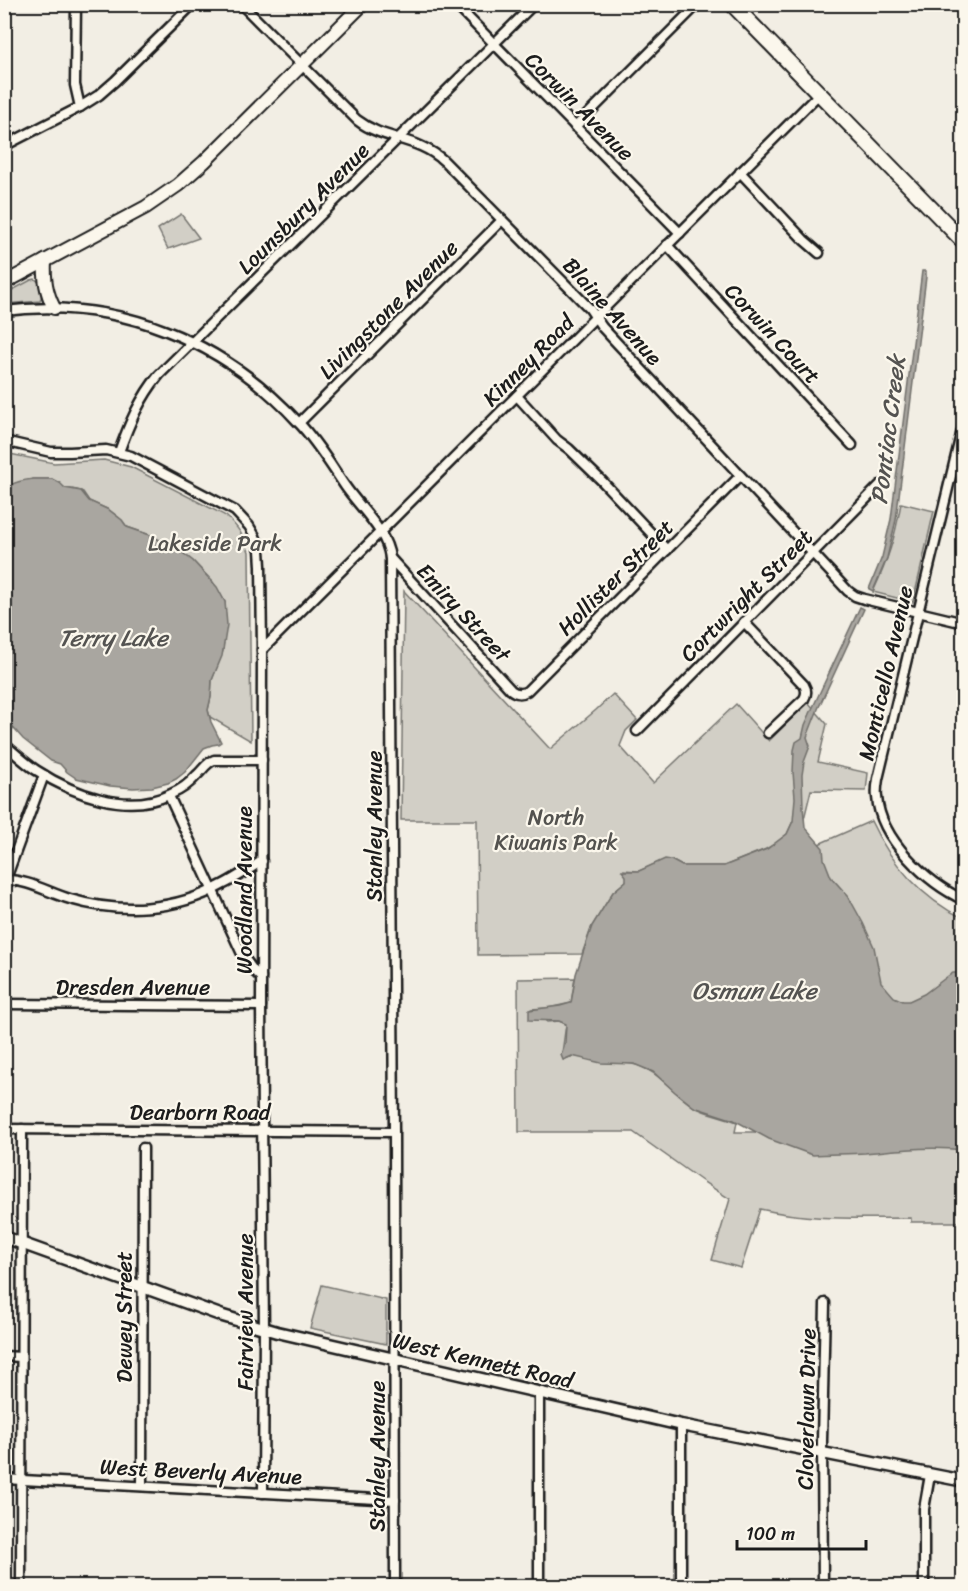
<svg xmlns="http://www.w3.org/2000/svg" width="968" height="1591" font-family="Sriracha,sans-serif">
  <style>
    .green { fill: #d2cfc6; stroke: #777671; stroke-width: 1.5 }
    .water { fill: #a9a6a0; stroke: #716f6b; stroke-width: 1.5 }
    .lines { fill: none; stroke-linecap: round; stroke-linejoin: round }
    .minor-casing { stroke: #1c1c1c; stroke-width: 13 }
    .tertiary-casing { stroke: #1c1c1c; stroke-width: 15 }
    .secondary-casing { stroke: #1c1c1c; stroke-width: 16 }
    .primary-casing { stroke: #1c1c1c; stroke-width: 18 }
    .minor { stroke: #fbf7ec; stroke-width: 8 }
    .tertiary { stroke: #fbf7ec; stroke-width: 10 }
    .secondary { stroke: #fbf7ec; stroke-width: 12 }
    .primary { stroke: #fbf7ec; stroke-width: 14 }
    .labels { text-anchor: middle; stroke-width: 4.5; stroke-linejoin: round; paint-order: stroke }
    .street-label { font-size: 22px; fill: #1c1c1c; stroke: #fbf7ec }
    .park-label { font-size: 22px; fill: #53524f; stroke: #fbf7ec }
    .water-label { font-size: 24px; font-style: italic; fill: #545351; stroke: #fbf7ec }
  </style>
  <rect width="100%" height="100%" fill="#f2eee4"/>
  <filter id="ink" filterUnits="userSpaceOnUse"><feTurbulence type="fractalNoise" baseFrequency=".0167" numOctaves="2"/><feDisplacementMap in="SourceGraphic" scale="12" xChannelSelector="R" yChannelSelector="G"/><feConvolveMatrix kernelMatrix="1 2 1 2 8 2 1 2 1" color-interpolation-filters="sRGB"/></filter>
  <g filter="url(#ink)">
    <!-- green -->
    <g class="green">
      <path d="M181,214l18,24 -31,11 -10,-20z"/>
      <path d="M35,279c6,3 8,16 5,22l-35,3v-10l26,-14z"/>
      <path d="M5,453l49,10 50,-3 27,7 95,49c12,11 18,20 23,36l2,189 -41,-24 -2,-7 3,-13 1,-17 11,-29 2,-46v-3l-12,-20 -20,-21 -13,-10 -30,-16 -23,-8 -5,-7 -13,-10 -20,-9 -6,-9 -6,-2 -12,-2 -13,-9h-18l-21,5 -5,2 -3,5z"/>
      <path d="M901,503l33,8 -21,91 -40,-10c15,-32 22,-54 28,-89z"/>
      <path d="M404,591l146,158 46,-39 17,-16 24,26 -11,11 -6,15 33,37 83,-79 33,37 39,-39 19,22 -9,38 50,11 -2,18 -55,-1 -7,29 -11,2 -6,13 -14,11 -7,4 -42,17h-42l-11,-6 -9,1 -23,10 -15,-1 3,8 -1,3 -13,11 -21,34 -10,28 -104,1 -1,-135h-76z"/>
      <path d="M871,821c19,41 51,78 92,97v133h-100l-67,-197z"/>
      <path d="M575,978l-4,25 -23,5 -16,1 15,13 12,-1 7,3 -4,29 2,7c12,-8 23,0 36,2 10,2 21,0 32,2 26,5 40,29 61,42 13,8 30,10 44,16l-2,10h228v90h-52v-4c-52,0 -100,3 -151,-9l-19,59 -29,-8 18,-61 -28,-18 -69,-49h-114l-1,-153z"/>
      <path d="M322,1285l64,15v44l-76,-16z"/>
    </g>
    <!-- water -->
    <g class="water">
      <path d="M922,271h4v6l-30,243 -9,38 -14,33 -4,-2 13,-32 9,-38z"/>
      <path d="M34,479h18l8,4 5,5 16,3 8,10 20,9 13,10 5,7 23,8 30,16 13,10 24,26 8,15 2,23 -5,31 -10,24 -1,17 -3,13 3,12 10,20 -3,2 -6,1 -8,3 -19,24 -9,7 -8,4 -16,4 -19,1 -23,-2 -34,-8 -9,-6 -7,-8 -9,-3 -28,-22 -15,-17 -3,-7 -1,-171c7,-18 -4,-37 0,-52 1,-3 4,-6 7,-7 6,-4 15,-5 23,-6z"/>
      <path d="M860,607l4,2 -46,100 -11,28 3,9 -6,16 -2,13 1,32 2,20 18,21 1,11 7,18 17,19 15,27 11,24 7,35 13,15 9,4h6l15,-7 24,-18 5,-3h10v177c-32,-4 -65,0 -98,3 -17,1 -34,1 -52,2l-6,-2 -38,-14 -35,-19 -40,-13 -19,-15 -22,-20 -7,-3 -12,-5 -33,-1 -29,-7 -9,4 -2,-5 4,-12 1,-19 -7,-3 -30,-1v-10l31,-4 11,-3 5,-29 16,-48 21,-34 13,-11v-5l-4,-5h17l26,-12 6,1 11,6h42l43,-17 20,-15 6,-13 2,-23 -2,-26 1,-22 2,-8 6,-4 3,-13 8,-18z"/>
    </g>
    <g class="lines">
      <!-- minor casing -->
      <g class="minor-casing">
        <g id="minor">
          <path d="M76,4l-1,81 5,22"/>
          <path d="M241,4l116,116c27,21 60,16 87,41l146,148 12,18 246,264 7,5 9,3 100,24"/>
          <path d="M455,4l225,229"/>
          <path d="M575,127l123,-123"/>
          <path d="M4,146l76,-39 19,-12 16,-14 78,-77"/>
          <path d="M740,172l64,68 15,13"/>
          <path d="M667,245l185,200"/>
          <path d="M4,311c114,-14 219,29 295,112 18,19 31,41 46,63 15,22 42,45 45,72l4,574 1,454"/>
          <path d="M517,396l40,44 12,9 33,32 65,69"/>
          <path d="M964,422l-86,357c-1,6 -2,12 -1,18 3,42 50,86 87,103"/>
          <path d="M299,423l203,-203"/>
          <path d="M4,441l47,11h19l36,-2 25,6 104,55 14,15 6,10 5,14 1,16 1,84 -1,356 3,323 -1,164"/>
          <path d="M119,452c10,-28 21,-54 40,-77l375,-371"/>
          <path d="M390,558l121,132c5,4 11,4 16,1l213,-215"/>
          <path d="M744,622l60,63c3,5 3,9 0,14l-36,34"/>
          <path d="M262,650l557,-556"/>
          <path d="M637,731l243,-246"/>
          <path d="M4,744c11,9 21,19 32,26 38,25 92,45 135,24 10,-4 19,-11 26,-19 6,-5 9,-12 17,-15h48"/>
          <path d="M169,796l74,160 10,14 8,8"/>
          <path d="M4,880c23,-1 45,13 66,19 51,15 105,12 152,-14 14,-7 27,-16 40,-24"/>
          <path d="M4,884l40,-109"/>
          <path d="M4,1004l257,2"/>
          <path d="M4,1129l390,3"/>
          <path d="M4,1356l17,1"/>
          <path d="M539,1393v193"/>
          <path d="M681,1425v161"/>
          <path d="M4,1479l391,21"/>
          <path d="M142,1486l1,-338"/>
          <path d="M21,1586l1,-457"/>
          <path d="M823,1586l-1,-145 3,-138"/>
          <path d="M924,1586v-77l6,-34"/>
        </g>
      </g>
      <!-- tertiary casing -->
      <g class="tertiary-casing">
        <path id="tertiary" d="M4,1237l219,79 54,16 404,93 283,56"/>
      </g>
      <!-- secondary casing -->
      <g class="secondary-casing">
        <g id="secondary">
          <path d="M45,261c-1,18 1,31 9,47"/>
          <path d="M4,283l142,-76 32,-22 26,-23 159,-158"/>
        </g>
      </g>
      <!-- primary casing -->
      <g class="primary-casing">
        <path id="primary" d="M732,4l232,238"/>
      </g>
      <!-- minor -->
      <use href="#minor" class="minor"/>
      <!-- tertiary -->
      <use href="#tertiary" class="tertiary"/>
      <!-- secondary -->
      <use href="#secondary" class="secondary"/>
      <!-- primary -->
      <use href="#primary" class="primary"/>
    </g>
  </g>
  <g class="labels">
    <!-- street labels -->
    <g class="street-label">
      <text transform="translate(580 106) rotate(45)" y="8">Corwin Avenue</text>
      <text transform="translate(303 208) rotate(-45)" y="8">Lounsbury Avenue</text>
      <text transform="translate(388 309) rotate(-45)" y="8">Livingstone Avenue</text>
      <text transform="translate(613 311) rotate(48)" y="8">Blaine Avenue</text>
      <text transform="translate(773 333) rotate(47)" y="8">Corwin Court</text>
      <text transform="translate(528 360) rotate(-45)" y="8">Kinney Road</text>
      <text transform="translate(615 577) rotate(-45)" y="8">Hollister Street</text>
      <text transform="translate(746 595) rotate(-45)" y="8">Cortwright Street</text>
      <text transform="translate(464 612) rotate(47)" y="8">Emiry Street</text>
      <text transform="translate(885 673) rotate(-77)" y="8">Monticello Avenue</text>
      <text transform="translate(374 826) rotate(-90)" y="8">Stanley Avenue</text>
      <text transform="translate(244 890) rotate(-90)" y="8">Woodland Avenue</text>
      <text x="133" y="995">Dresden Avenue</text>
      <text x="200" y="1120">Dearborn Road</text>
      <text transform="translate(245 1312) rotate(-90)" y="8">Fairview Avenue</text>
      <text transform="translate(124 1317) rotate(-90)" y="8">Dewey Street</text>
      <text transform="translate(483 1360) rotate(13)" y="8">West Kennett Road</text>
      <text transform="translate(806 1409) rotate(-89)" y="8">Cloverlawn Drive</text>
      <text transform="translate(377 1456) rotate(-90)" y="8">Stanley Avenue</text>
      <text transform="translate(201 1471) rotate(3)" y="8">West Beverly Avenue</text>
    </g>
    <!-- park labels -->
    <g class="park-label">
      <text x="215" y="551">Lakeside Park</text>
      <text x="556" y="825">North<tspan x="556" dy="25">Kiwanis Park</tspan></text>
    </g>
    <!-- water labels -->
    <g class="water-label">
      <text transform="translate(888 430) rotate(-83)" y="8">Pontiac Creek</text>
      <text x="113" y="646">Terry Lake</text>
      <text x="754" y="999">Osmun Lake</text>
    </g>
  </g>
  <!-- margin -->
  <rect width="968" height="1591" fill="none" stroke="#fbf7ec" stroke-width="24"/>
  <rect x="12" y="12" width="944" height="1567" fill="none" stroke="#1c1c1c" stroke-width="2" filter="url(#ink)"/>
  <!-- scale -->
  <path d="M737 1540v9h129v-9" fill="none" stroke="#1c1c1c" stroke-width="3"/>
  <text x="746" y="1540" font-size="18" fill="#1c1c1c" stroke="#fbf7ec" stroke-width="4.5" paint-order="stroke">100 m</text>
</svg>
